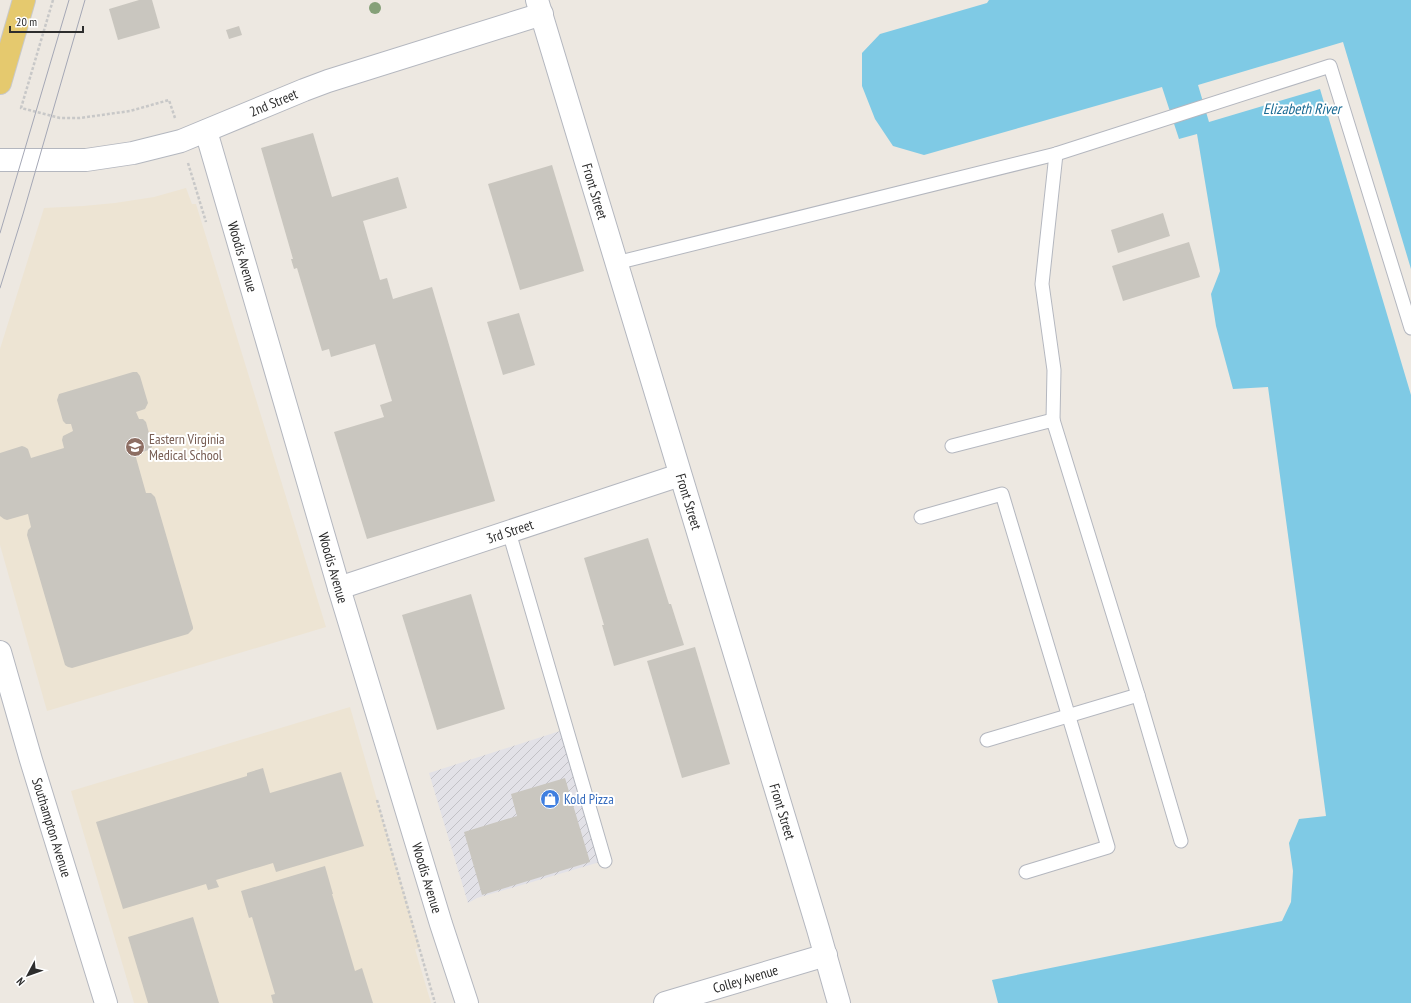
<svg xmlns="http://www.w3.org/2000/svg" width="1411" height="1003" font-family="'PT Sans Narrow',sans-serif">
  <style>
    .industrial { fill: url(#industrial-furrows) }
    .education { fill: #ede4d3 }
    .water { fill: #7fcae5 }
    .pier { fill: #ede8e1 }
    .building { fill: #c9c6bf }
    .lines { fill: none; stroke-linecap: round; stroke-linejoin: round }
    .lane-casing { stroke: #b4b7bf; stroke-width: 15 }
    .street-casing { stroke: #b4b7bf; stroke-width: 24 }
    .primary-casing { stroke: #c8c8c8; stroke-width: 24 }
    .path { stroke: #c8c8c8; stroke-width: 2.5; stroke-dasharray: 3 2; stroke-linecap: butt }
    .lane { stroke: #fff; stroke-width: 13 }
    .street { stroke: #fff; stroke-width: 22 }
    .primary { stroke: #e5c96e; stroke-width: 22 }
    .tram { stroke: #a4a7b5; stroke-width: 1 }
    .tree { fill: #85a078 }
    .labels { text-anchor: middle; stroke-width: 4; stroke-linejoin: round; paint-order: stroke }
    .street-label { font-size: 14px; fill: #2d2d2d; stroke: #fff }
    .education-label { font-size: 14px; fill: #785e54; stroke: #fff; text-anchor: start }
    .shop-label { font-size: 14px; fill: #366cbe; stroke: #fff; text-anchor: start }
    .water-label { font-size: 15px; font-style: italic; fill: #1a6b94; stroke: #fff }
  </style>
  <defs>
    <pattern id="industrial-furrows" width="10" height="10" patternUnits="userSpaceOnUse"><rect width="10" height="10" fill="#e2e1e7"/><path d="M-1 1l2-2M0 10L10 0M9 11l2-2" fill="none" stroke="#c2c1c6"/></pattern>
  </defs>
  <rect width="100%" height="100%" fill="#ede8e1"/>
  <!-- industrial -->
  <path class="industrial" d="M563,730l37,132 -123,36 -9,5 -39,-130z"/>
  <!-- education -->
  <g class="education">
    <path d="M186,188l6,16h4l130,423 -279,84 -47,-166v-196l44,-141 39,-2 32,-3 39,-6z"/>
    <path d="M350,707l70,241 -5,1 16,54h-297l-63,-212z"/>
  </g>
  <!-- water -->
  <path class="water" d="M989,0h422v1003h-413l-6,-23 290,-59 9,-19 2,-31 -4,-28 10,-24 27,-3 -58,-429 -35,2 -17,-63 -5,-32 9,-23 -23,-137 -18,5 -17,-52 -238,68 -31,-9 -18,-27 -13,-33v-33l18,-19 107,-31z"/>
  <!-- pier -->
  <path class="pier" d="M1343,42l68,227v126l-91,-306 -111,33 -11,-37z"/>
  <!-- building -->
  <g class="building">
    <path d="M139,0h13l8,28 -42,12 -9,-31z"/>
    <path d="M239,26l3,9 -13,4 -3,-9z"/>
    <path d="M313,133l19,64 66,-20 9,31 -44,13 17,59 7,-2 6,21 39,-12 63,214 -128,38 -33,-107 50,-15 -4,-12 12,-4 -17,-57 -44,13 -2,-8 -7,2 -25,-83 -3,1 -3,-10h2l-32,-111z"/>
    <path d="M552,165l32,106 -64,19 -32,-106z"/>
    <path d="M1163,213l7,23 -52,17 -7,-23z"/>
    <path d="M1189,242l11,35 -77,24 -11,-35z"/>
    <path d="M519,313l16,52 -32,10 -16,-53z"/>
    <path d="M133,372h4l3,4 8,27 -3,6 -9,3 3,7h4l3,3 6,22v3l-3,3 -14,4 11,39h5l4,4 38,130v2l-5,5 -116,34 -4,-1 -3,-2 -38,-130 1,-5 3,-3 -3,-13 -21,6 -3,-1 -4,-3v-63l22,-7 3,1 3,2 3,9 33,-10 -2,-8 1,-4 10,-5 -2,-7h-5l-3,-3 -6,-21 2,-6z"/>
    <path d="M648,538l21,66h2l13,41 -70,21 -12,-41h2l-20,-67z"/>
    <path d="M471,594l34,115 -68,21 -35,-115z"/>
    <path d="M695,647l35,117 -48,14 -35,-117z"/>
    <path d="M263,768l7,25 71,-21 23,74 -88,26 -3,-9 -57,17 3,7 -11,3 -2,-6 -83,25 -27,-87 151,-46v-3z"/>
    <path d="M565,778l25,84 -108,33 -18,-63 53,-16 -6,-22z"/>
    <path d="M325,866l8,28h-1l23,77 7,-3 11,35h-100l-2,-8 4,-1 -23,-77 -3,1 -8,-27z"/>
    <path d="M193,917l26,86h-71l-20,-66z"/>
  </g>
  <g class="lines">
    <!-- lane casing -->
    <g class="lane-casing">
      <g id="lane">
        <path d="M616,263l440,-109 274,-88 81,262"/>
        <path d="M1053,420l1,-50 -12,-86 14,-130"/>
        <path d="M952,446l101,-26 85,275 -151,45"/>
        <path d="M921,517l81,-23 106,353 -82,25"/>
        <path d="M509,532l96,329"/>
        <path d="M1138,695l43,146"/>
      </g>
    </g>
    <!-- street casing -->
    <g class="street-casing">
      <g id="street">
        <path id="s1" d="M537,0l281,929 21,74"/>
        <path id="s2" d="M206,131l133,457 102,336 26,79"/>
        <path id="s3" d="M0,160h86l47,-7 48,-12 123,-51 24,-9 214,-67"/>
        <path id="s4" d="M339,588l341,-113"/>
        <path id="s5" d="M0,652l31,108 75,243"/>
        <path id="s6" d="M665,1003l161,-48"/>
      </g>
    </g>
    <!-- primary casing -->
    <g class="primary-casing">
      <path id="primary" d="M0,83l24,-83"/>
    </g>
    <!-- path -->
    <g class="path">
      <path d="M53,0l-32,108 39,10h20l50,-7 39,-11 6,18"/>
      <path d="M188,163l18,59"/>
      <path d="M377,800l58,203"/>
    </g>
    <!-- lane -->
    <use href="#lane" class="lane"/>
    <!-- street -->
    <use href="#street" class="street"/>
    <!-- primary -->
    <use href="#primary" class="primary"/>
    <!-- tram -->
    <g class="tram">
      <path d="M0,233l69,-233"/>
      <path d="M0,288l23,-74 62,-214"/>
    </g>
  </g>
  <!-- trees -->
  <circle class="tree" cx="375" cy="8" r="6"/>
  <!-- icons -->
  <defs>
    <g id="university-disc" transform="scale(1)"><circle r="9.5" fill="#8d6e63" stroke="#fff"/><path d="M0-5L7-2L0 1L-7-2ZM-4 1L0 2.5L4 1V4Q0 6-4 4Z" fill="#fff"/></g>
    <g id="shop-disc" transform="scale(1)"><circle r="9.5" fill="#3f7fe0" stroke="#fff"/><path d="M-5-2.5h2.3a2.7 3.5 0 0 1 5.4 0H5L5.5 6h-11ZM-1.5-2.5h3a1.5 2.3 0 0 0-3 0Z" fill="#fff"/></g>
  </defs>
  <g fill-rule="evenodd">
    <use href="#university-disc" x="135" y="447"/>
    <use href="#shop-disc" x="550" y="799"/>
  </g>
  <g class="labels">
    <!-- street labels -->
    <g class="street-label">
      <text dy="5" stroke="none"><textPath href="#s3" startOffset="283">2nd Street</textPath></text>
      <text dy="5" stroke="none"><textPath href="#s1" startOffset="200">Front Street</textPath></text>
      <text dy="5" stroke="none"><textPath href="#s2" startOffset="131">Woodis Avenue</textPath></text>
      <text dy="5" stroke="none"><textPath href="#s1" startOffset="524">Front Street</textPath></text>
      <text dy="5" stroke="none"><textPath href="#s4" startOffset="180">3rd Street</textPath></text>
      <text dy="5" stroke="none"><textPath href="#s2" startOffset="455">Woodis Avenue</textPath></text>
      <text dy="5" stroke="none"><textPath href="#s1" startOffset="848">Front Street</textPath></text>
      <text dy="5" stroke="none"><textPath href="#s5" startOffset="183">Southampton Avenue</textPath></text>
      <text dy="5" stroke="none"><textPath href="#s2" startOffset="779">Woodis Avenue</textPath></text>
      <text dy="5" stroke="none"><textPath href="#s6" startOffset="84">Colley Avenue</textPath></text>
    </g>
    <!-- education labels -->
    <g class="education-label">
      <text x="149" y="444">Eastern Virginia<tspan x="149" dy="16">Medical School</tspan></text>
    </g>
    <!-- shop labels -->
    <g class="shop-label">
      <text x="564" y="804">Kold Pizza</text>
    </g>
    <!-- water labels -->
    <g class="water-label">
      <text x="1302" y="114">Elizabeth River</text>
    </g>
  </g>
  <!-- north arrow -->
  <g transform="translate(28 975) rotate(229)" stroke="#ffffff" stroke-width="3" paint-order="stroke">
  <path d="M0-3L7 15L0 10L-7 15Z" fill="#2d2d2d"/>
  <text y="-6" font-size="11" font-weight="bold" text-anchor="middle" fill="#2d2d2d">N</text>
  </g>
  <!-- scale -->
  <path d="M10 26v6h73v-6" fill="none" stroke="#2d2d2d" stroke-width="2"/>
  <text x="16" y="26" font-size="12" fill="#2d2d2d" stroke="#ffffff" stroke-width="3" paint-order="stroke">20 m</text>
</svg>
